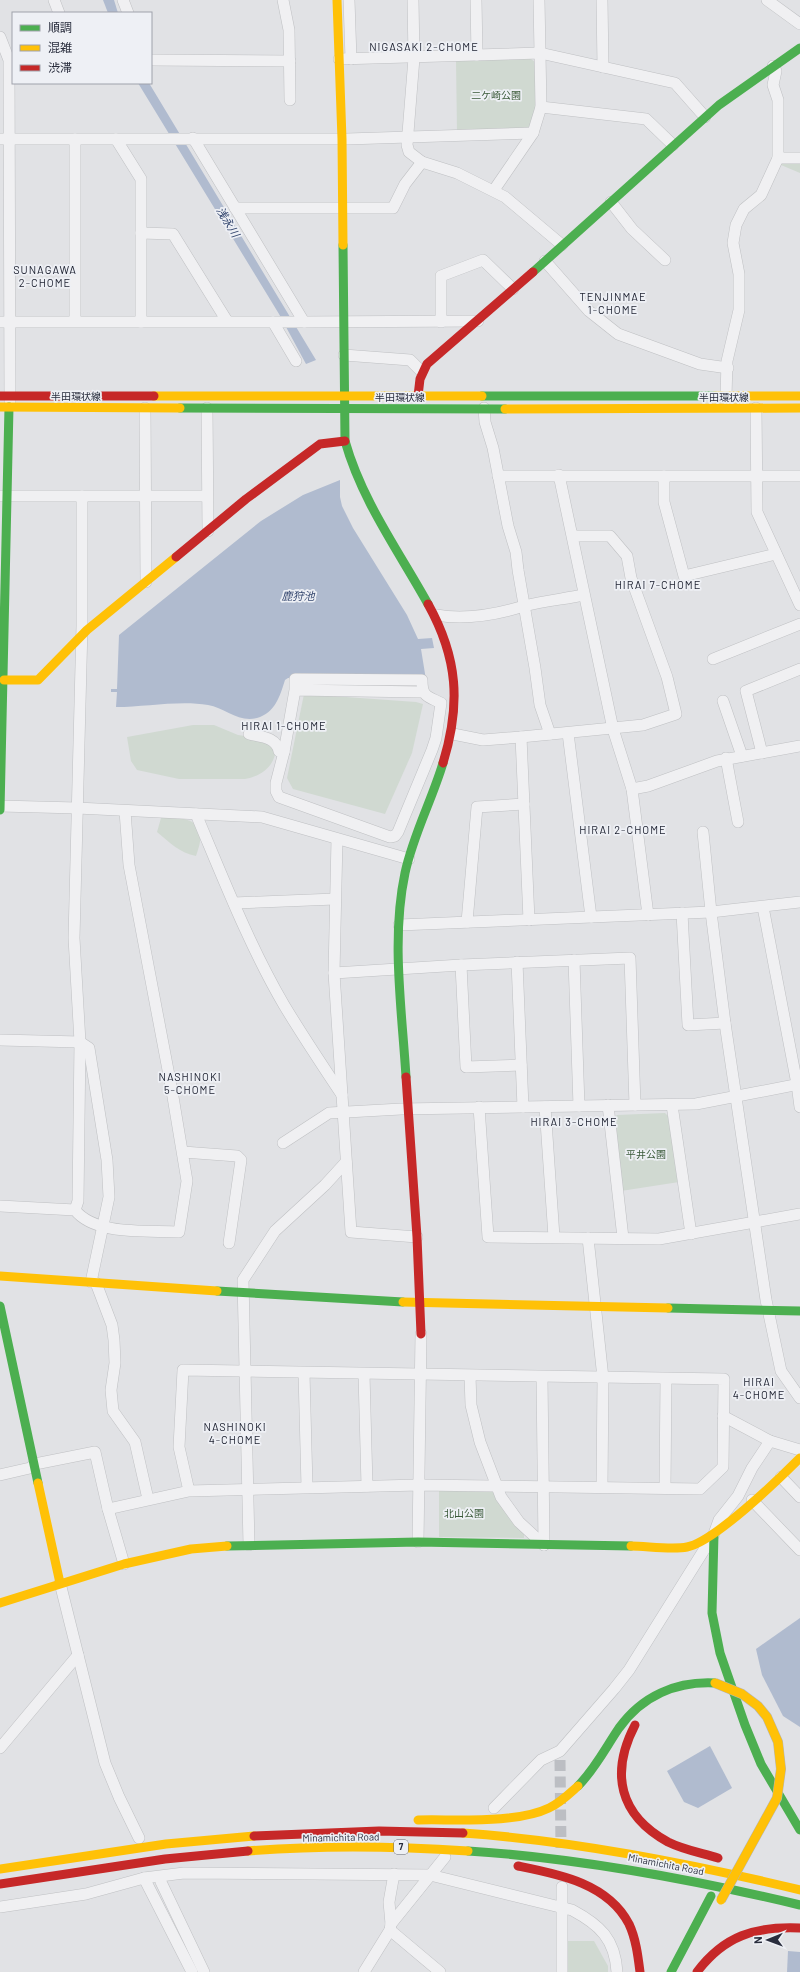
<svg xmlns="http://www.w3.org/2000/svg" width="800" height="1972" font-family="Barlow,'Noto Sans JP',sans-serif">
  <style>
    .green { fill: #d0d9d1 }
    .water { fill: #b0bbcf }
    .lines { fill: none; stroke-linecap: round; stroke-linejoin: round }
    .street-tunnel { stroke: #bcbec3; stroke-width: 11; stroke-dasharray: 11 5.5; stroke-linecap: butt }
    .street-casing { stroke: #bfc0c3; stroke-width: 12 }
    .street { stroke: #f0f0f2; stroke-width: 11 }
    .fast { stroke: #4caf50; stroke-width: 9 }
    .slow { stroke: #ffc107; stroke-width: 9 }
    .jam { stroke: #c62828; stroke-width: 9 }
    .slow-bridge-casing { stroke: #b3b5ba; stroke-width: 10; stroke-linecap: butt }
    .slow-bridge { stroke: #ffc107; stroke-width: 9 }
    .labels { text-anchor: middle; stroke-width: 3.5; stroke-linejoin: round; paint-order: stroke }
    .shield { fill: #eef0f5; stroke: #646874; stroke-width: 1 }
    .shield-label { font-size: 9px; font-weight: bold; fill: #292d3d }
    .park-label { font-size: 10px; fill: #385837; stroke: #eef0f5 }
    .street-label { font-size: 10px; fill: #292d3d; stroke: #eef0f5 }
    .neighbourhood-label { font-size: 11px; letter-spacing: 1px; fill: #1b1f2e; stroke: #eef0f5 }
    .water-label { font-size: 11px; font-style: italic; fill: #35476f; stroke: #eef0f5 }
  </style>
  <rect width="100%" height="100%" fill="#e1e2e5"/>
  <!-- green -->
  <g class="green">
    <path d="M531,59l4,3 1,45 -6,19 -5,3 -68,2 -1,-70z"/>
    <path d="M782,162h18v11l-19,-8z"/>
    <path d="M304,694l112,8 7,2 -11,49 -27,61 -92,-25 -6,-11z"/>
    <path d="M193,725h21l24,10 20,3 18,10c-1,18 -14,28 -31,31h-66l-42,-9 -6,-9 -4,-24z"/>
    <path d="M161,818c14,0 39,-2 39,18 1,6 -2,14 -4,20 -16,-3 -27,-14 -39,-24z"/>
    <path d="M665,1113l3,3 11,66 -58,9 -7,-73 3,-3z"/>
    <path d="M439,1490l53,1 4,3 28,37v7l-85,-1z"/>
    <path d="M567,1941h27l14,25v6h-43z"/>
  </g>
  <!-- water -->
  <g class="water">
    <path d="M103,0h11l4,13h-10z"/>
    <path d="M138,83h11l167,277 -10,4 -27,-50z"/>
    <path d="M340,480v17l2,9 11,22 54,87 11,24 14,-1 2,10 -13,1 6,37 -134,-2v-6h-5l-3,2c-5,16 -10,33 -28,38 -18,5 -32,-10 -49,-13 -28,-5 -63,2 -92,2l1,-15h-6v-3h6l2,-54 142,-114 42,-26z"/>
    <path d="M800,1618v109l-17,-11 -21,-41 -6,-26z"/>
    <path d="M710,1746l22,42 -34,20 -14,-6 -17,-31z"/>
    <path d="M788,1951l12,1v20h-13z"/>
  </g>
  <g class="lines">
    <!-- street-tunnel -->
    <path class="street-tunnel" d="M560,1760l1,88"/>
    <!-- street casing -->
    <g class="street-casing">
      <g id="street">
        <path d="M54,0l5,13"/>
        <path d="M123,0l5,13"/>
        <path d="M283,0l6,30 1,70"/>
        <path d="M349,0l2,59"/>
        <path d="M413,0l1,58 -7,87 2,7 13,10 35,11 48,24 57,48"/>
        <path d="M476,0l1,55"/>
        <path d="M602,0l1,67"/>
        <path d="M767,0l33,24"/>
        <path d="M0,37l9,23 1,342"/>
        <path d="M339,59l201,-6 135,30 30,34"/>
        <path d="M151,60l139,1"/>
        <path d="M541,107l105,12 27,26"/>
        <path d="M193,138l111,184 174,-1"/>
        <path d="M0,139h347l186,-6"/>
        <path d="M75,139v182"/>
        <path d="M116,139l25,40v143"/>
        <path d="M778,158h22"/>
        <path d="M494,190l39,-57 8,-26 -2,-107"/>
        <path d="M611,202l21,27 33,31"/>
        <path d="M235,208h158l12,-24 17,-22"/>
        <path d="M141,233l32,1 54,87"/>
        <path d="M545,261l44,50 29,23 82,30 28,4"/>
        <path d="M0,322h273l23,39"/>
        <path d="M273,322h31"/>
        <path d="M441,322v-46l42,-16 30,29"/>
        <path d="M344,355l66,5 11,11"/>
        <path d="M726,397l1,-36 12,-51v-36l-6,-31 3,-18 8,-16 17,-14 17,-37v-58l-5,-15 3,-14 -3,-5"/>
        <path d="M145,408l1,174"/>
        <path d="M207,408l1,123"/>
        <path d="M484,408l1,14 8,26 15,78 8,26 2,18 17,98 5,37 10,29"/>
        <path d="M756,408l1,104 43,93"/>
        <path d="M559,475l54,254 19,60 16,126"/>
        <path d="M498,476h302"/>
        <path d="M664,476v26l20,74 92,-22"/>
        <path d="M1,496h206"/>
        <path d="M436,615c29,5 59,0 88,-9 19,-5 40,-7 60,-11"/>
        <path d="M713,659l87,-35"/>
        <path d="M295,690v-11l127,1c0,17 5,16 19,23l-5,35 -4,12 -34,82 -3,4 -5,1 -111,-40 -3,-6v-8l8,-31 11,-62 127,2"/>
        <path d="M723,701l19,55"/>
        <path d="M568,733l23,184"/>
        <path d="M249,734c12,3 27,3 30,17l5,1"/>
        <path d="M453,734l30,6 38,-3 122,-12 33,-11 -9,-37 -36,-99 -4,-22 -17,-20h-37"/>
        <path d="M521,737l8,183"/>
        <path d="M762,753l-16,-62 54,-22"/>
        <path d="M726,758l12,64"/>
        <path d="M632,789l16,-3 69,-25 83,-15"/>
        <path d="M0,806l77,2 185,9 147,42"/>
        <path d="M196,814c27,64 53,131 88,191 18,30 38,60 58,90"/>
        <path d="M703,832l8,80 14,111 41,277 15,71 19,27"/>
        <path d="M337,839l-3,134 17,259 66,5"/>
        <path d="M234,903l101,-4"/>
        <path d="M763,907l34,177 3,23"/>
        <path d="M682,913l6,112 37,-2"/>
        <path d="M467,922l10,-115 47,-3"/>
        <path d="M399,925l312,-13 89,-10"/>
        <path d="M574,960l5,146"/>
        <path d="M517,962l6,145"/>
        <path d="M461,965l5,102 55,-2"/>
        <path d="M334,973l127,-8 169,-7 5,147"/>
        <path d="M0,1040l80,2 9,6 18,112 2,37 -18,85"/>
        <path d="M608,1105l15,133"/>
        <path d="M672,1105l19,129"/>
        <path d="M479,1107l9,130 171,2 141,-25"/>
        <path d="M545,1107l9,130"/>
        <path d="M283,1143l46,-30 72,-4 295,-5 104,-20"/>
        <path d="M183,1152l54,4 4,4 -12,83"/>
        <path d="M0,1206l75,4c20,26 74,20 104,22l8,-51 -15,-90 -43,-226 -4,-54"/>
        <path d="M75,1210l3,-9 2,-159 -6,-104 8,-312v-130"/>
        <path d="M588,1238l15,140 -1,109"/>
        <path d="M96,1283l16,42 2,15 1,23 -4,27 2,21 22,31 13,57"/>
        <path d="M304,1373l3,114"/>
        <path d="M364,1374l3,112"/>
        <path d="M470,1376l1,29 9,37 21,55 18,25 25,23"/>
        <path d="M542,1377l2,168"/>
        <path d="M723,1416l47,25 30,9"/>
        <path d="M0,1475l30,-7 5,-4 60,-12 13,57 16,55"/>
        <path d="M781,1477l19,20"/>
        <path d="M665,1488l1,-109"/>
        <path d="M752,1500l48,50"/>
        <path d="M108,1509l81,-18 230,-6 281,4 23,-22 1,-88 -541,-9 -4,77 10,44"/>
        <path d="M418,1542l3,-208"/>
        <path d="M249,1545l-6,-265 32,-49 50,-46 21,-23"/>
        <path d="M60,1583l45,180 14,34 20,41"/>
        <path d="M0,1748l78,-93"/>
        <path d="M494,1808l47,-48 19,-9 54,-62 15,-19 85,-136 5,-14 19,-24 14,-28 18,-27"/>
        <path d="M144,1878l48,94"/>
        <path d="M161,1882l43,90"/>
        <path d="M562,1887v84"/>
        <path d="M0,1907l86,-13 58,-16 40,-5 246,2 142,35c28,15 43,29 45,62"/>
        <path d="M391,1924l-2,-22 5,-28"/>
        <path d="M390,1930l50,42"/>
        <path d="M364,1972l26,-42 1,-6 54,-67"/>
      </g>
    </g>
    <!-- street -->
    <use href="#street" class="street"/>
    <!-- fast -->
    <g class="fast">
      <path d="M343,245l2,196c17,60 53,109 83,163"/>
      <path d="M533,272l186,-167 81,-57"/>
      <path d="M482,396h233"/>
      <path d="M180,408l325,1"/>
      <path d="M0,810l9,-403"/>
      <path d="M406,1077c-4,-67 -15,-138 -1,-204 8,-38 27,-73 38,-110"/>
      <path d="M217,1291l186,11"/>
      <path d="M0,1306l38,177"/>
      <path d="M668,1308l132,3"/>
      <path d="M714,1534l-2,79 8,40 25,72 16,39 39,66"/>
      <path d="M227,1546l191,-4 213,4"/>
      <path d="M578,1786c17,-17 28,-39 41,-58 23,-32 57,-47 96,-45"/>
      <path d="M468,1851c113,7 223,28 332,54"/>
      <path d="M671,1972l40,-76"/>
    </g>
    <!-- slow -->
    <g class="slow">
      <path d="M337,0l5,139 1,106"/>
      <path d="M154,396h328"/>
      <path d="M715,396h85"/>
      <path d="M0,407l180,1"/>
      <path d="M505,409l295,-1"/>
      <path d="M4,680h34l49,-50 89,-73"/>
      <path d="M0,1276l217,15"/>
      <path d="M403,1302l265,6"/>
      <path d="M38,1483l22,100"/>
      <path d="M631,1546c15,0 41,4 56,1 27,-5 92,-68 113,-89"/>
      <path d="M0,1603l124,-39 67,-15 36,-3"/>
      <path d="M418,1820c37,-1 98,4 131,-12 11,-5 20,-14 29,-22"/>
      <path d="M463,1833c114,8 226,30 337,57"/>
      <path d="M248,1851c73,-6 147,-5 220,0"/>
      <path d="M0,1869l166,-25 88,-8"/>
    </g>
    <!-- jam -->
    <g class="jam">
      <path d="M0,396h154"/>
      <path d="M418,396l2,-17 7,-15 106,-92"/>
      <path d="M176,557l70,-58 74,-55 25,-3"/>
      <path d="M428,604c30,54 33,100 15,159"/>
      <path d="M406,1077l11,160 4,97"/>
      <path d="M635,1725c-25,48 -16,90 33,117 16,8 34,11 50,16"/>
      <path d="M254,1836l125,-5 84,2"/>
      <path d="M518,1866c40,8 90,17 111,58 7,15 9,32 11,48"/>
      <path d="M0,1884l165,-25 83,-8"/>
      <path d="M697,1972c27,-36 58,-46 103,-44"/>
    </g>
    <!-- slow-bridge casing -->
    <g class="slow-bridge-casing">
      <path id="slow-bridge" d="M715,1683l27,11 16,12 9,11 11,25 3,27 -4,29 -56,102"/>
    </g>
    <!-- slow-bridge -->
    <use href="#slow-bridge" class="slow-bridge"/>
  </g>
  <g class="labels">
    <!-- shield labels -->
    <rect class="shield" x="394" y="1840" width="14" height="14" rx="3"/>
    <g class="shield-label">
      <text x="401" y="1850">7</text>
    </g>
    <!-- park labels -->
    <g class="park-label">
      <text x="496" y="99">二ケ崎公園</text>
      <text x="646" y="1158">平井公園</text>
      <text x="464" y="1517">北山公園</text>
    </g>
    <!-- street labels -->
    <g class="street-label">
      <text x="76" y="400">半田環状線</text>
      <text x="400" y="401">半田環状線</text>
      <text x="724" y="401">半田環状線</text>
      <text transform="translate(341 1837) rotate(-1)" y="4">Minamichita Road</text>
      <text transform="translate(666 1864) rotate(11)" y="4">Minamichita Road</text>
    </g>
    <!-- neighbourhood labels -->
    <g class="neighbourhood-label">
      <text x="424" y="51">NIGASAKI 2-CHOME</text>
      <text x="45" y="274">SUNAGAWA<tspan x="45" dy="13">2-CHOME</tspan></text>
      <text x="613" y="301">TENJINMAE<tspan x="613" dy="13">1-CHOME</tspan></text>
      <text x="658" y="589">HIRAI 7-CHOME</text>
      <text x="284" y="730">HIRAI 1-CHOME</text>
      <text x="623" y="834">HIRAI 2-CHOME</text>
      <text x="190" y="1081">NASHINOKI<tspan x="190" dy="13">5-CHOME</tspan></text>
      <text x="574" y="1126">HIRAI 3-CHOME</text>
      <text x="759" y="1386">HIRAI<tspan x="759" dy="13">4-CHOME</tspan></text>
      <text x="235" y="1431">NASHINOKI<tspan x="235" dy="13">4-CHOME</tspan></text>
    </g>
    <!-- water labels -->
    <g class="water-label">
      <text transform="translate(228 222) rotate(59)" y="4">浅永川</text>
      <text x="298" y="600">鹿狩池</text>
    </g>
  </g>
  <!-- legend -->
  <rect x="12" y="12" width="140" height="72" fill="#eef0f5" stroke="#9fa2ab"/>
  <rect x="20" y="25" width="20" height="6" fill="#4caf50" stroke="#9fa2ab"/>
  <text x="48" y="32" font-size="12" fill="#292d3d">順調</text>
  <rect x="20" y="45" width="20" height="6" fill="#ffc107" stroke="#9fa2ab"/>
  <text x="48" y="52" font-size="12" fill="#292d3d">混雑</text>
  <rect x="20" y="65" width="20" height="6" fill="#c62828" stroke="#9fa2ab"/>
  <text x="48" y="72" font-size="12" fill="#292d3d">渋滞</text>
  <!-- north arrow -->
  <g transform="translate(768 1940) rotate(269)" stroke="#eef0f5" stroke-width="3" paint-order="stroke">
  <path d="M0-3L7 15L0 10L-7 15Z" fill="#292d3d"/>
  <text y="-6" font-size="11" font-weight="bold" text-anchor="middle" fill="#292d3d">N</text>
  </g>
</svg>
